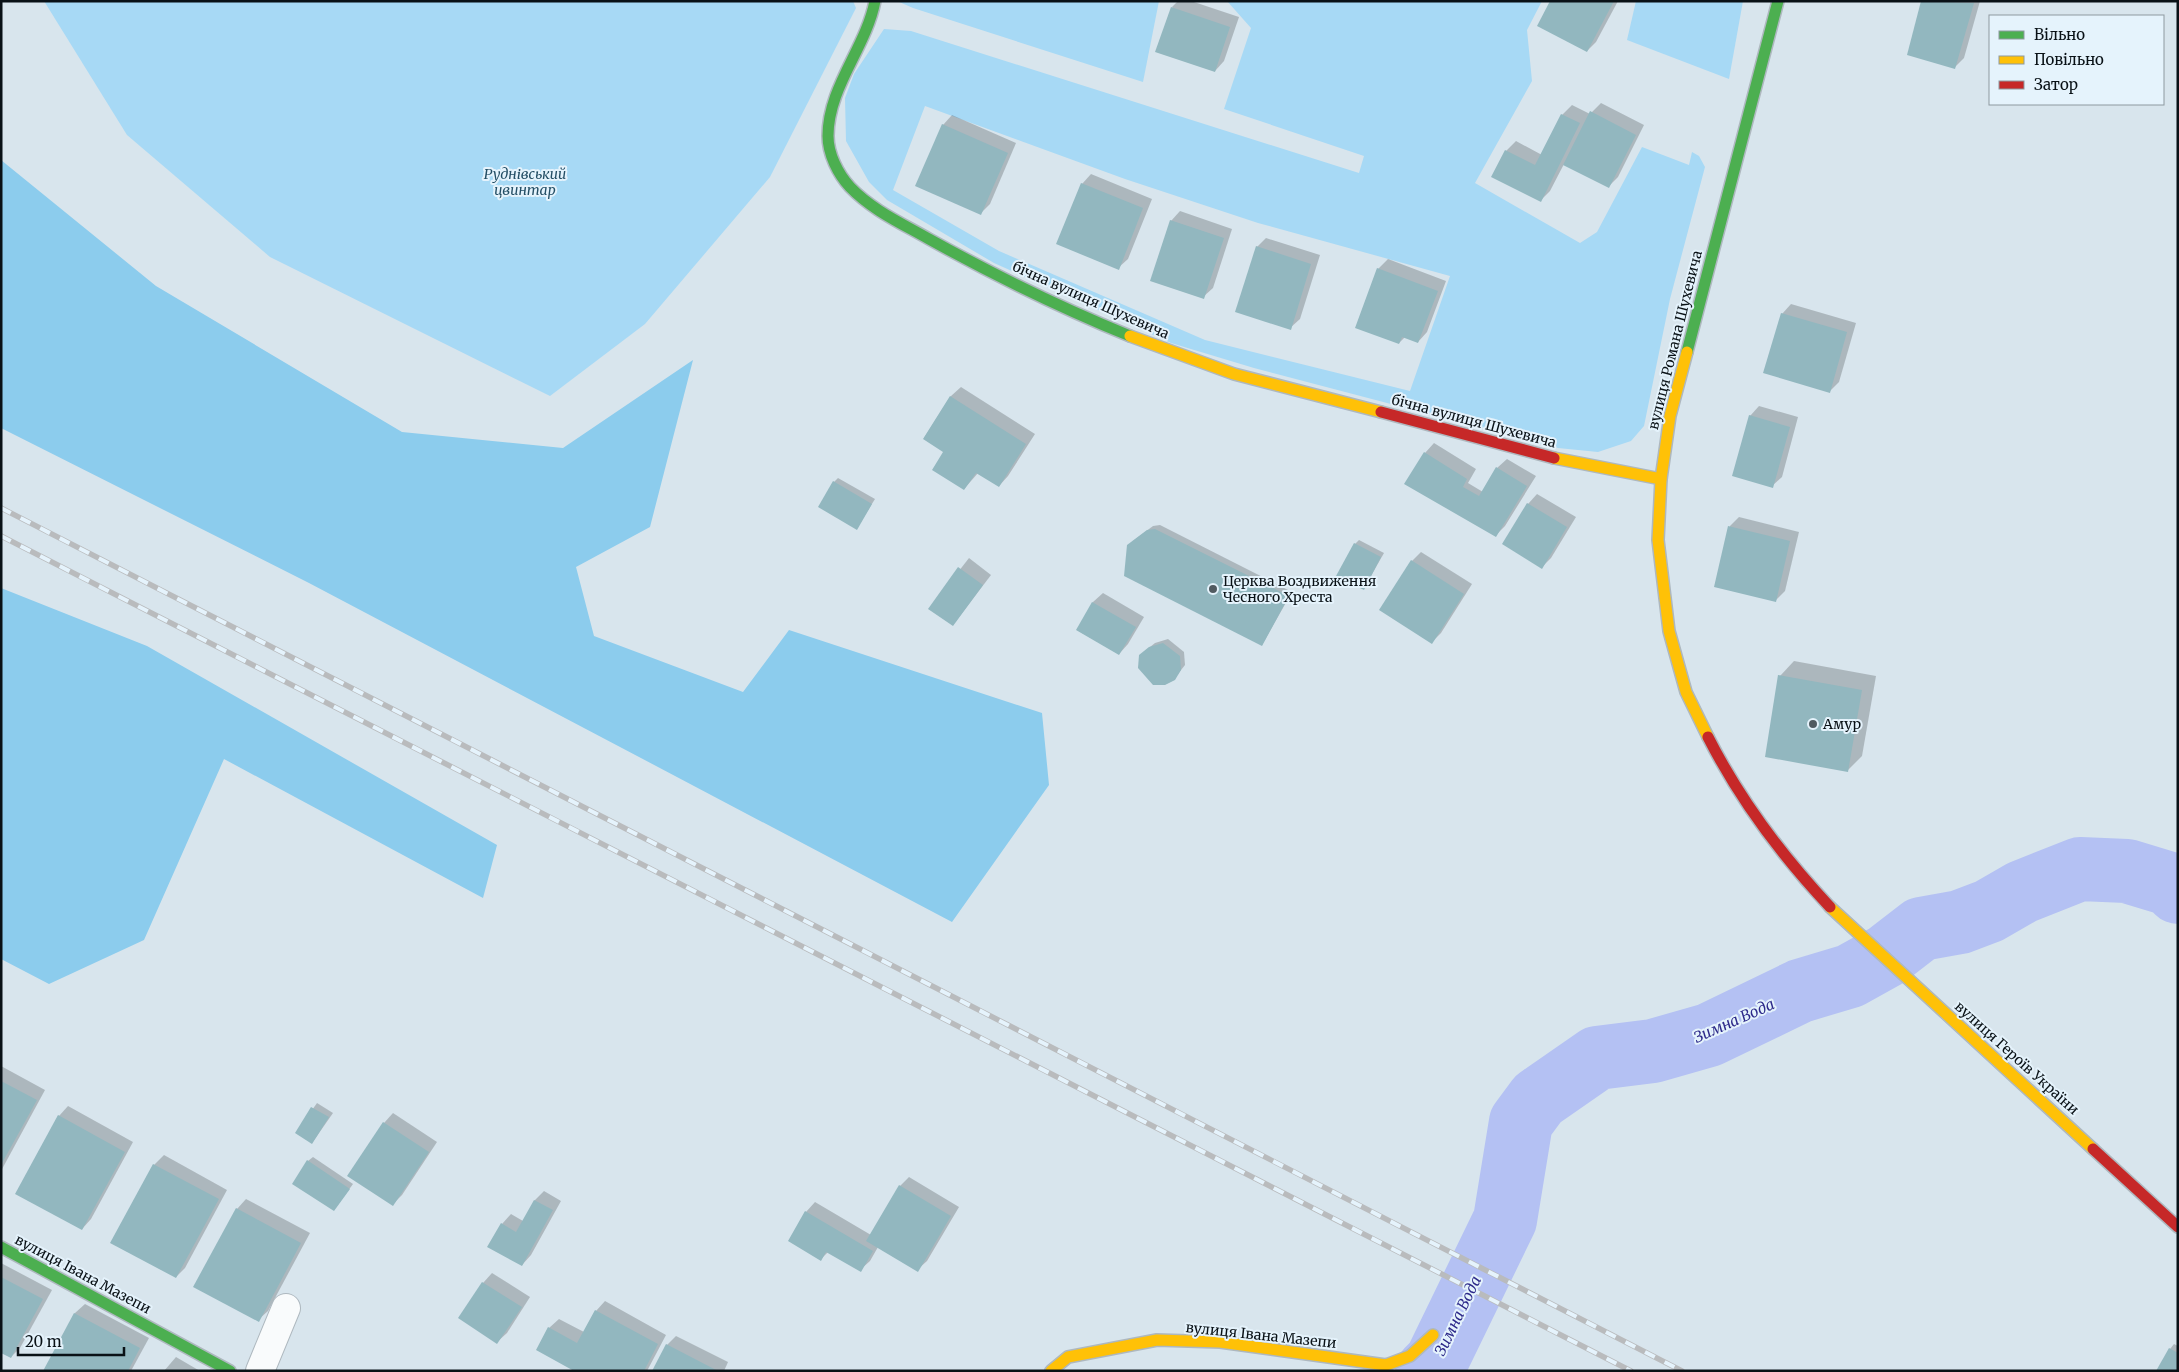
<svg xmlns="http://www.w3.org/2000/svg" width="2179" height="1372" font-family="Merriweather,serif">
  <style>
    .green { fill: #a7d9f5; fill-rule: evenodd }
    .forest { fill: #8ccced }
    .shadow { fill: #0003 }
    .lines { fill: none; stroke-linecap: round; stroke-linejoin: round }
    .river { stroke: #b4c1f3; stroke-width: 64 }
    .building { fill: #92b7bf }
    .street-casing { stroke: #aeb8bf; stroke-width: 30 }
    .fast-casing { stroke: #aeb8bf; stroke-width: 14 }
    .slow-casing { stroke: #aeb8bf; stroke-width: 14 }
    .jam-casing { stroke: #aeb8bf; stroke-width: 14 }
    .street { stroke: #f9fbfc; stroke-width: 28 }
    .fast { stroke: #4caf50; stroke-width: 11 }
    .slow { stroke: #ffc107; stroke-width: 11 }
    .jam { stroke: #c62828; stroke-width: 11 }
    .rail-casing { stroke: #b9bbbd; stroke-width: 5.5 }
    .rail { stroke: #e5f3fc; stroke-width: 4; stroke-dasharray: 11; stroke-linecap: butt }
    .poi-dot { fill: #515b61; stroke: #e5f3fc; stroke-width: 2 }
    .labels { text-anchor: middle; stroke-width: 4; stroke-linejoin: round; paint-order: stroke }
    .park-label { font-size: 14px; font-style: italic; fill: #234e65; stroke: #e5f3fc }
    .street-label { font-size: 14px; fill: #091116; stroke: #e5f3fc }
    .poi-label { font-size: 14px; fill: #091116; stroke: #e5f3fc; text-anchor: start }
    .water-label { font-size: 15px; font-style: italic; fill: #2d2a8a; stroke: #e5f3fc }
  </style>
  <rect width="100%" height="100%" fill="#d8e5ed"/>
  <!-- green -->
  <g class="green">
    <path d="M44,1h809l3,7 -86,169 -125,147 -95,72 -280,-139 -143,-122z"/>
    <path d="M897,1h262l-16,81 -230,-74z"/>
    <path d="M1227,1h315l-15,29 5,51 -57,102 105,60 17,-11 45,-85 47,18 3,-13 7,4 6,11 -35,132 -26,127 -13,15 -33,11 -40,-4 -304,-80 -83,-25 -177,-80 -107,-63 -18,-18 -23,-41 -1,-43 9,-24 30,-45 27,2 448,142 5,-17 -140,-47 27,-81zM925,106l200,73 133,44 192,53 -40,115 -205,-51 -206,-89 -106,-61z"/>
    <path d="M1636,1h107l-14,78 -102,-39z"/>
  </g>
  <!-- forest -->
  <g class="forest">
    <path d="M1,160l155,126 246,146 161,16 130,-88 -43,167 -74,40 18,69 149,56 46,-62 253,83 7,72 -97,137 -643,-339 -308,-155z"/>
    <path d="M1,588l146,58 350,199 -14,53 -259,-139 -80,181 -95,44 -48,-25z"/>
  </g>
  <!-- shadow -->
  <g class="shadow">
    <path d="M1178,1h13l48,16 -15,44 -9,10 -43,-64z"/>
    <path d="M1551,1h67l-22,41 -9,9z"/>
    <path d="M1923,1h57l-16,57 -9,9z"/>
    <path d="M1601,103l43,22 -26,52 -9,9 -45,-22 -14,27 -10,10 -34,-50 10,-10 26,14 20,-40 10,-10 18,9z"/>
    <path d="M952,115l64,28 -26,61 -9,9 -38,-88z"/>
    <path d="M1091,174l61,25 -24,60 -10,9 -36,-84z"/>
    <path d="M1180,211l52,18 -19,59 -10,9 -32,-76z"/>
    <path d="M1266,238l54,17 -20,64 -10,9 -33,-81z"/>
    <path d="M1388,259l58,22 -19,51 -9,10 -13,-5 -6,6 -21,-74z"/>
    <path d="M1791,304l65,19 -17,59 -10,10 -47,-78z"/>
    <path d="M961,387l74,47 -27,42 -9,10 -21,-13 -14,16 -19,-38 -21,-13 27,-42z"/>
    <path d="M1759,406l39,11 -16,60 -10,9 -22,-70z"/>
    <path d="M1434,443l42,26 -8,14 15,9 14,-24 10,-9 29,17 -31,50 -9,9 -90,-51 19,-31z"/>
    <path d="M838,478l37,21 -18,29 -23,-46z"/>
    <path d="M1537,494l39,23 -25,41 -9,9 -39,-23 25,-40z"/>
    <path d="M1739,517l60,15 -14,59 -10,10 -60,-15 15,-60z"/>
    <path d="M1160,525l132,67 -30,53 -129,-104 20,-15z"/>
    <path d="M1359,540l25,13 -20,35 -9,-44z"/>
    <path d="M1421,552l51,32 -31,49 -9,9 -20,-81z"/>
    <path d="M969,558l22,17 -38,50 -23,-17z"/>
    <path d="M1103,593l41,24 -16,27 -9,10 -42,-24 16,-28z"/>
    <path d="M1168,639l16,13 1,13 -11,14 -29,-28 10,-8z"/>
    <path d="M1794,661l82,15 -14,80 -14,14 -68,-94z"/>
    <path d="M1,1066l44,24 -44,81z"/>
    <path d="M317,1103l16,10 -21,30 -16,-10z"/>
    <path d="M68,1106l65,36 -42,77 -9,10 -23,-113z"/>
    <path d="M393,1113l44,29 -35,53 -10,10 -8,-82z"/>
    <path d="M164,1155l63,35 -42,78 -9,9 -64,-34 42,-78z"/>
    <path d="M313,1157l40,27 -19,26 -26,-49z"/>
    <path d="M909,1177l50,30 -32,54 -10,9 -39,-23 -8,14 -10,9 -32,-18 -7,7 -15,-47 9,-10 56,33 29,-49z"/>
    <path d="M544,1191l17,10 -30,54 -9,10 -20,-41 9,-10 12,7 12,-21z"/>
    <path d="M246,1199l64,34 -42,78 -10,9 -21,-111z"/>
    <path d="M1,1263l51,27 -32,58 -9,9 -10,-5z"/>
    <path d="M492,1273l38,24 -23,36 -10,9 -14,-59z"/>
    <path d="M605,1301l61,34 -19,36h-71l-27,-43 10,-9 25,13 12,-21z"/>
    <path d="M85,1304l64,34 -18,33h-87l31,-58z"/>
    <path d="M676,1336l52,26 -4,9h-70l13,-26z"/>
    <path d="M2174,1344l4,2v25l-8,-22z"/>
    <path d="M176,1357l24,14h-36z"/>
  </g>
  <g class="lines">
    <!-- river -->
    <path class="river" d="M1427,1371l9,-9 69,-142 16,-98 17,-23 59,-41 56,-7 56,-16 91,-44 50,-15 36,-20 35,-27 39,-7 29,-11 33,-19 58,-23 47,2 43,13 8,8"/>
  </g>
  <!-- building -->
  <g class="building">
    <path d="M1550,1h64l-27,51 -50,-26z"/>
    <path d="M1921,1l53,2 -19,66 -48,-14z"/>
    <path d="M1171,7l59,20 -15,45 -60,-20z"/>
    <path d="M1590,111l46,24 -27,53 -46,-23z"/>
    <path d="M1561,114l19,9 -39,79 -50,-25 14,-27 30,15z"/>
    <path d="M942,124l66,29 -27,62 -66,-29z"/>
    <path d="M1081,183l62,25 -24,62 -63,-26z"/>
    <path d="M1170,220l54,18 -20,61 -54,-18z"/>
    <path d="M1256,246l55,18 -20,66 -56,-18z"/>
    <path d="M1377,268l61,23 -20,52 -16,-6 -3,7 -44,-16z"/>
    <path d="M1781,313l66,19 -17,61 -67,-20z"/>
    <path d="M950,396l76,48 -27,43 -23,-14 -12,17 -32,-20 11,-18 -20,-13z"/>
    <path d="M1749,415l41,12 -17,61 -41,-12z"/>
    <path d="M1424,452l43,27 -4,8 16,9 17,-29 31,19 -31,51 -92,-53z"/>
    <path d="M833,481l39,23 -15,26 -39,-23z"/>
    <path d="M1527,503l40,24 -25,42 -40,-25z"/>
    <path d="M1728,526l62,15 -14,61 -62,-15z"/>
    <path d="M1155,529l134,67 -27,50 -138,-70 3,-31 20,-15z"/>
    <path d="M1354,543l27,14 -17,33 -28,-14z"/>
    <path d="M1411,560l53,34 -32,50 -53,-34z"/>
    <path d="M958,567l25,18 -30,41 -25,-17z"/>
    <path d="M1092,602l44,25 -17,28 -43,-25z"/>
    <path d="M1163,643l17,13 1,14 -6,10 -10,5h-12l-15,-17 1,-13 10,-8z"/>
    <path d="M1778,675l84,15 -14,82 -83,-15z"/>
    <path d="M1,1081l36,19 -36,65z"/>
    <path d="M311,1107l18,10 -17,27 -17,-11z"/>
    <path d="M58,1115l67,37 -43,78 -67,-36z"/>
    <path d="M383,1122l46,30 -36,54 -46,-30z"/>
    <path d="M307,1160l43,29 -16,22 -42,-27z"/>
    <path d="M153,1164l66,35 -43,79 -66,-35z"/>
    <path d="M899,1185l52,31 -33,56 -52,-31z"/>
    <path d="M534,1200l19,10 -31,56 -35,-19 14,-24 15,9z"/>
    <path d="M236,1208l65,35 -42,79 -66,-35z"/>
    <path d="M805,1211l68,40 -12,21 -35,-20 -5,9 -33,-20z"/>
    <path d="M1,1277l42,22 -32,59 -10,-5z"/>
    <path d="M482,1282l40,25 -25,37 -39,-26z"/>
    <path d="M595,1310l63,34 -14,27h-70l-38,-21 12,-23 29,16z"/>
    <path d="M74,1313l66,35 -12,23h-85z"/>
    <path d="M666,1344l52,27h-66z"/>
    <path d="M2169,1348l9,5v18h-22z"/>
  </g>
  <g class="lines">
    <!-- street casing -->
    <g class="street-casing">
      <path id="street" d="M260,1371l26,-63"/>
    </g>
    <!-- fast casing -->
    <g class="fast-casing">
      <g id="fast">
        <path d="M875,1c-9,47 -47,86 -47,135 0,18 10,38 22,51 22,23 51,36 79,52 65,36 132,69 201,97"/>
        <path d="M1687,352l91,-351"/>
        <path d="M1,1247l229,124"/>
      </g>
    </g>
    <!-- slow casing -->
    <g class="slow-casing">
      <g id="slow">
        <path d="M1130,336l104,38 147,38"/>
        <path d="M1687,352l-17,64 -9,63 -3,61 11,91 17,61 22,45"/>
        <path d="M1554,458l107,21"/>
        <path d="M1830,907l263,242"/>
        <path d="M1051,1371l17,-14 89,-17 63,2 166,23 24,-9 23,-21"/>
      </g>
    </g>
    <!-- jam casing -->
    <g class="jam-casing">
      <g id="jam">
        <path d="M1381,412l173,46"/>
        <path d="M1708,737c31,61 75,120 122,170"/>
        <path d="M2093,1149l85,78"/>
      </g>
    </g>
    <!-- street -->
    <use href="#street" class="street"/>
    <!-- fast -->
    <use href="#fast" class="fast"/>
    <!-- slow -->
    <use href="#slow" class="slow"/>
    <!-- jam -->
    <use href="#jam" class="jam"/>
    <!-- rail casing -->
    <g class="rail-casing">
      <g id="rail">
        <path d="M1,508l1681,863"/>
        <path d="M1,536l1630,835"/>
      </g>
    </g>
    <!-- rail -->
    <use href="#rail" class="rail"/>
  </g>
  <!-- markers -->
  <g class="poi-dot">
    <circle cx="1213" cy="589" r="5"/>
    <circle cx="1813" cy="724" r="5"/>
  </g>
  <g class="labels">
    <!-- park labels -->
    <g class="park-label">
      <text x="525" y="179">Руднівський<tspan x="525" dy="16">цвинтар</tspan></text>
    </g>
    <!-- street labels -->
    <g class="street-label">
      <text transform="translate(1091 300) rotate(24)" y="5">бічна вулиця Шухевича</text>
      <text transform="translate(1675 340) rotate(-76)" y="5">вулиця Романа Шухевича</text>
      <text transform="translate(1474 421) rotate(15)" y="5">бічна вулиця Шухевича</text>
      <text transform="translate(2017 1058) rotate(42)" y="5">вулиця Героїв України</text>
      <text transform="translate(83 1274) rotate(28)" y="5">вулиця Івана Мазепи</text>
      <text transform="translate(1261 1335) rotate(6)" y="5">вулиця Івана Мазепи</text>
    </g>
    <!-- poi labels -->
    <g class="poi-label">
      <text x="1223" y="586">Церква Воздвиження<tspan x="1223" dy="16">Чесного Хреста</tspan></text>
      <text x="1823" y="729">Амур</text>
    </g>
    <!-- water labels -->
    <g class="water-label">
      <text transform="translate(1734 1021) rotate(-24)" y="5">Зимна Вода</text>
      <text transform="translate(1458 1316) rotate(-64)" y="5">Зимна Вода</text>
    </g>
  </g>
  <!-- border -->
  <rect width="2179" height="1372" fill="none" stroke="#091116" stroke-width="5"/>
  <!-- legend -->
  <rect x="1989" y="15" width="175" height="90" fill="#e5f3fc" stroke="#8d99a0"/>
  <rect x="1999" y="31" width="25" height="8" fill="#4caf50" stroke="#8d99a0"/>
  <text x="2034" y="40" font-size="15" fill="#091116">Вільно</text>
  <rect x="1999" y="56" width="25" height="8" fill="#ffc107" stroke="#8d99a0"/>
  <text x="2034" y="65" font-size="15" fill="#091116">Повільно</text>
  <rect x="1999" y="81" width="25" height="8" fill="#c62828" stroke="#8d99a0"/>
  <text x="2034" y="90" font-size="15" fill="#091116">Затор</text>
  <!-- scale -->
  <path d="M18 1347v8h106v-8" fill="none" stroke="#091116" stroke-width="2.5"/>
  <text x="25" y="1347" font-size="15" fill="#091116" stroke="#e5f3fc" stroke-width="4" paint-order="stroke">20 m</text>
</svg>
